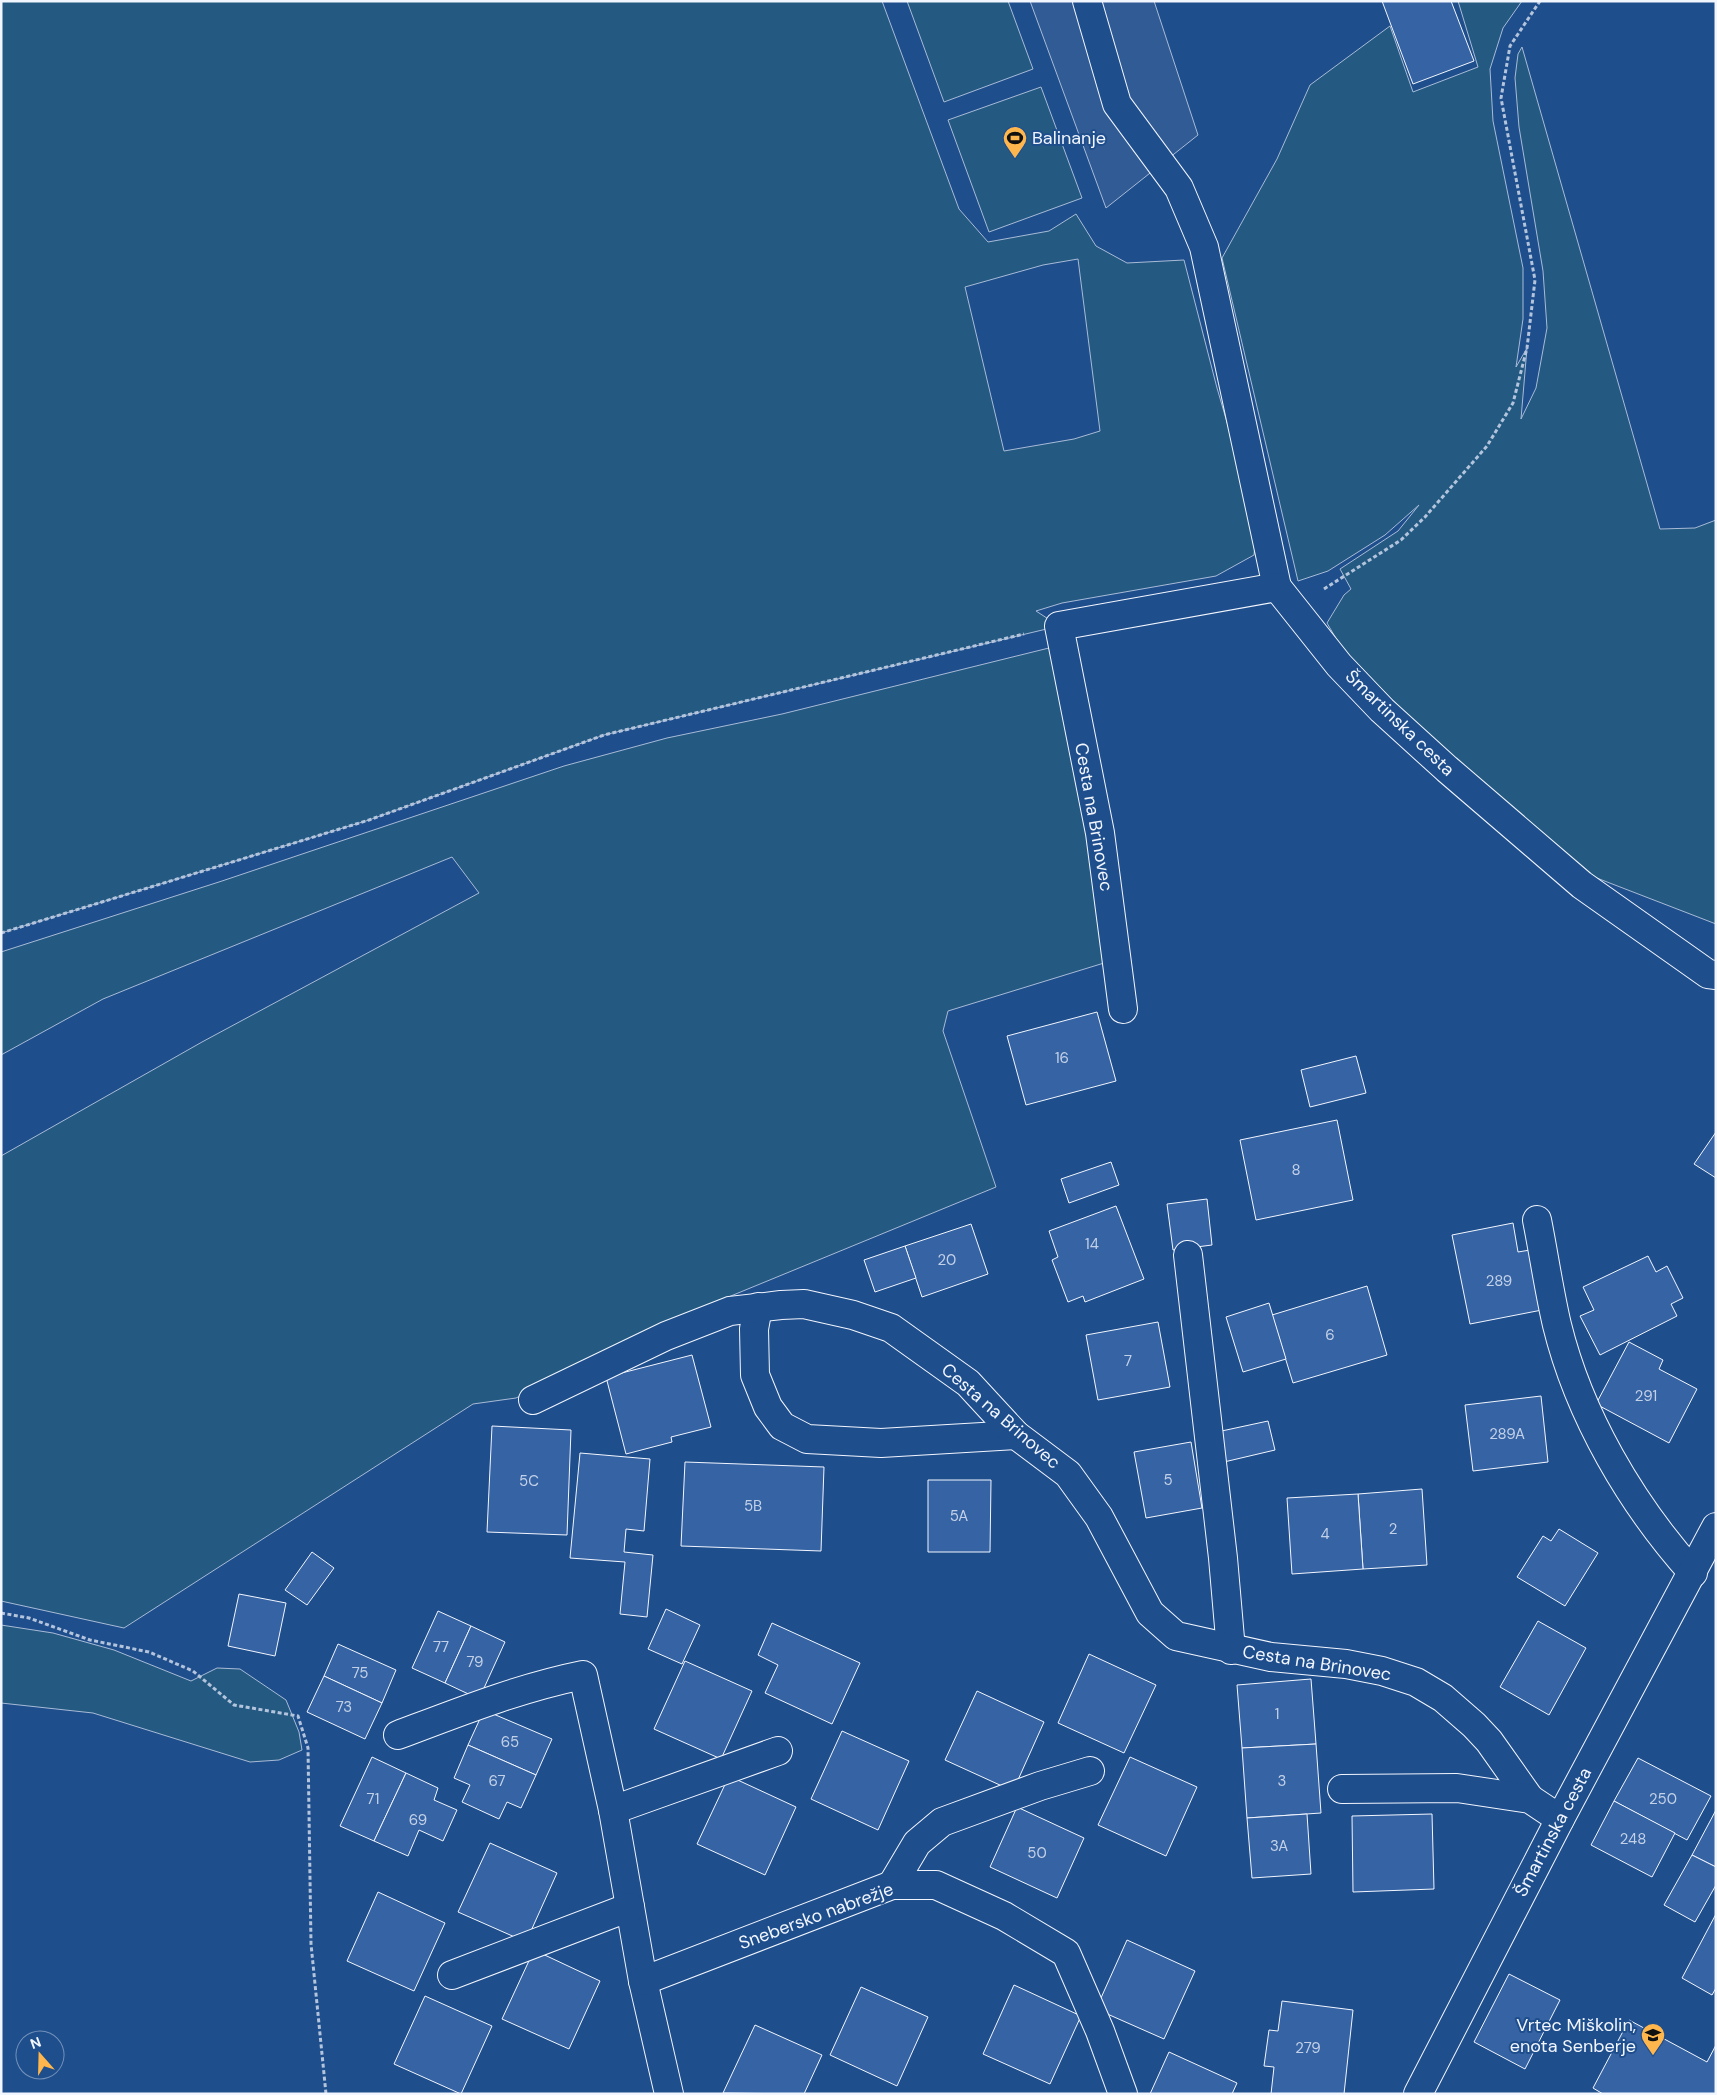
<svg xmlns="http://www.w3.org/2000/svg" width="1717" height="2095" font-family="'DM Sans',sans-serif">
  <style>
    .green { fill: #245a82; stroke: #a8bbd7; fill-rule: evenodd }
    .parking { fill: #305b95; stroke: #a8bbd7 }
    .building { fill: #3563a3; stroke: #f2f6ff }
    .lines { fill: none; stroke-linecap: round; stroke-linejoin: round }
    .minor-casing { stroke: #f2f6ff; stroke-width: 30 }
    .major-casing { stroke: #f2f6ff; stroke-width: 30 }
    .path { stroke: #b3c4dc; stroke-width: 3; stroke-dasharray: 4 2.5; stroke-linecap: butt }
    .minor { stroke: #1f4e8c; stroke-width: 28 }
    .major { stroke: #1f4e8c; stroke-width: 28 }
    .labels { text-anchor: middle; stroke-width: 4; stroke-linejoin: round; paint-order: stroke }
    .number-label { font-size: 15px; fill: #c3d1e8 }
    .poi-label { font-size: 18px; fill: #f2f6ff; stroke: #1f4e8c; text-anchor: start }
    .street-label { font-size: 18px; fill: #f2f6ff; stroke: #1f4e8c }
  </style>
  <rect width="100%" height="100%" fill="#1f4e8c"/>
  <!-- green -->
  <g class="green">
    <path d="M1,1h881l77,208 29,33 61,-11 27,-17 20,32 31,17 57,-3 33,128 40,137 -3,30 -38,21 -154,27 -26,8 23,15 -455,109 -235,85 -368,113zM1078,259l22,172 -26,8 -70,12 -39,-164 78,-22z"/>
    <path d="M907,1h101l25,68 -89,33z"/>
    <path d="M1458,1h64l-19,27 -13,41 3,52 30,147v51l-7,48 11,-19 -6,71 15,-31 11,-60 -4,-57 -24,-144 -4,-49 3,-24 4,-7 138,482 35,-1 21,-8v404l-127,-49 -153,-130 -95,-98 -14,-24 17,-28 7,-6 -11,-20 58,-38 21,-26 -34,30 -57,36 -30,10 -76,-323 55,-99 33,-74 80,-59 23,66 65,-25z"/>
    <path d="M1041,87l41,111 -93,34 -41,-112z"/>
    <path d="M1053,647l39,189 12,127 -156,48 -5,20 53,156 -309,127 -171,84 -43,6 -349,224 -123,-27v-445l201,-114 277,-149 -27,-36 -349,142 -102,56v-103l221,-71 342,-115 103,-28 115,-24z"/>
    <path d="M1,1625l52,8 61,17 77,31 26,-13 23,1 46,31 13,32 3,18 -23,10 -29,2 -157,-49 -92,-10z"/>
  </g>
  <!-- parking -->
  <path class="parking" d="M1030,1h124l44,134 -92,73z"/>
  <!-- building -->
  <g class="building">
    <path d="M1382,1h69l23,60 -61,23z"/>
    <path d="M1097,1012l19,69 -90,24 -19,-69z"/>
    <path d="M1356,1056l10,37 -56,14 -9,-37z"/>
    <path d="M1337,1120l16,80 -97,20 -16,-80z"/>
    <path d="M1716,1132v46l-22,-14z"/>
    <path d="M1111,1162l8,23 -50,18 -8,-24z"/>
    <path d="M1207,1199l5,46 -39,5 -6,-46z"/>
    <path d="M1116,1206l28,73 -59,23 -2,-6 -15,6 -16,-42 6,-3 -9,-26z"/>
    <path d="M1513,1223l5,29 12,-2 12,60 -72,14 -18,-89z"/>
    <path d="M971,1224l17,50 -66,23 -17,-51z"/>
    <path d="M905,1246l11,32 -41,14 -11,-32z"/>
    <path d="M1648,1256l8,16 11,-6 16,32 -12,6 6,12 -77,39 -20,-39 14,-6 -11,-23z"/>
    <path d="M1367,1286l20,69 -94,28 -21,-68z"/>
    <path d="M1269,1303l17,56 -43,13 -17,-55z"/>
    <path d="M1158,1322l12,65 -72,13 -12,-65z"/>
    <path d="M1629,1342l34,18 -4,9 38,20 -28,54 -73,-39z"/>
    <path d="M692,1355l19,72 -40,10 1,5 -46,12 -20,-77z"/>
    <path d="M1541,1396l7,66 -75,9 -8,-66z"/>
    <path d="M1268,1421l7,29 -51,12 -7,-30z"/>
    <path d="M492,1426l79,4 -4,105 -80,-3z"/>
    <path d="M1191,1442l11,66 -56,10 -12,-66z"/>
    <path d="M580,1453l70,6 -6,72 -18,-2 -2,23 29,3 -6,62 -27,-3 5,-52 -55,-4z"/>
    <path d="M685,1462l139,5 -3,84 -140,-5z"/>
    <path d="M928,1480h63l-1,72h-62z"/>
    <path d="M1422,1489l5,76 -64,4 -5,-75z"/>
    <path d="M1358,1494l5,75 -71,5 -5,-76z"/>
    <path d="M1559,1529l39,24 -33,53 -48,-29 26,-41 8,5z"/>
    <path d="M312,1552l22,16 -27,37 -22,-15z"/>
    <path d="M239,1594l47,9 -11,53 -47,-10z"/>
    <path d="M666,1609l34,16 -18,39 -34,-15z"/>
    <path d="M438,1611l33,15 -26,57 -33,-15z"/>
    <path d="M1538,1621l48,27 -37,67 -49,-28z"/>
    <path d="M772,1623l88,40 -28,61 -67,-31 13,-28 -20,-10z"/>
    <path d="M471,1626l34,16 -26,57 -34,-16z"/>
    <path d="M338,1644l58,26 -14,33 -58,-27z"/>
    <path d="M1089,1654l67,31 -32,68 -66,-30z"/>
    <path d="M685,1661l67,30 -31,68 -67,-30z"/>
    <path d="M324,1676l58,27 -17,36 -58,-27z"/>
    <path d="M1311,1679l5,65 -74,4 -5,-63z"/>
    <path d="M977,1691l67,31 -31,69 -68,-31z"/>
    <path d="M484,1710l68,29 -16,36 -68,-30z"/>
    <path d="M842,1731l67,30 -31,69 -67,-31z"/>
    <path d="M1316,1744l5,69 -74,5 -5,-70z"/>
    <path d="M468,1745l68,30 -15,33 -14,-6 -8,17 -37,-17 8,-17 -16,-7z"/>
    <path d="M372,1757l34,16 -32,68 -34,-15z"/>
    <path d="M1130,1757l67,30 -31,69 -68,-31z"/>
    <path d="M1638,1758l73,38 -24,44 -73,-39z"/>
    <path d="M406,1773l32,15 -4,12 23,10 -14,31 -24,-11 -11,26 -34,-15z"/>
    <path d="M729,1776l67,31 -31,68 -68,-31z"/>
    <path d="M1614,1801l61,32 -23,44 -61,-32z"/>
    <path d="M1017,1807l67,31 -27,60 -67,-31z"/>
    <path d="M1716,1810v57l-24,-12z"/>
    <path d="M1307,1814l4,60 -59,4 -5,-60z"/>
    <path d="M1432,1814l2,75 -81,3 -1,-76z"/>
    <path d="M490,1843l67,30 -31,69 -68,-30z"/>
    <path d="M1692,1855l24,12v18l-21,37 -31,-17z"/>
    <path d="M378,1892l67,31 -31,68 -67,-30z"/>
    <path d="M1716,1914v74l-4,7 -30,-17z"/>
    <path d="M1127,1940l68,31 -31,68 -68,-30z"/>
    <path d="M534,1950l66,31 -31,68 -67,-30z"/>
    <path d="M1509,1974l51,26 -35,69 -51,-27z"/>
    <path d="M1014,1985l67,31 -31,68 -67,-30z"/>
    <path d="M861,1987l67,30 -31,69 -67,-31z"/>
    <path d="M425,1996l67,30 -31,68 -67,-30z"/>
    <path d="M1282,2001l71,9 -9,84h-73l3,-27 -10,-1 5,-36 9,1z"/>
    <path d="M1629,2020l78,42 9,-17v49h-113l-10,-6z"/>
    <path d="M755,2025l67,30 -18,39 -81,-1z"/>
    <path d="M1169,2052l68,31 -5,11h-82z"/>
  </g>
  <g class="lines">
    <!-- minor casing -->
    <g class="minor-casing">
      <g id="minor">
        <path d="M1087,1l30,103 62,84 25,59 73,340"/>
        <path d="M1123,1009l-23,-176 -41,-207 218,-39 62,78 43,45 65,59 135,116 126,89 8,1"/>
        <path d="M1537,1220c7,35 12,71 20,105 22,90 74,179 136,248"/>
        <path d="M1188,1255l35,303 8,92"/>
        <path d="M758,1307l-4,22 1,46 13,32 14,19 25,13 74,4 135,-8"/>
        <path d="M533,1400l133,-64 64,-25 51,-6 23,-1 49,11 38,13 77,55 48,52 52,39 31,43 51,96 26,23 95,21 75,7 36,7 34,11 27,16 31,27 15,16 41,58"/>
        <path d="M398,1735c61,-23 121,-47 185,-60l30,135 30,171 26,113"/>
        <path d="M1342,1789l115,-1 73,11 30,20"/>
        <path d="M613,1810l165,-59"/>
        <path d="M892,1885l25,-42 25,-21 98,-36 50,-15"/>
        <path d="M452,1975l178,-68"/>
        <path d="M643,1981l249,-96h44l68,31 62,37 34,78 23,63"/>
      </g>
    </g>
    <!-- major casing -->
    <g class="major-casing">
      <path id="major" d="M1418,2094l142,-275 156,-292"/>
    </g>
    <!-- path -->
    <g class="path">
      <path d="M1324,589l77,-49 24,-23 62,-71 26,-43 14,-55 8,-68 -34,-182 9,-52 30,-45"/>
      <path d="M1,933l368,-113 235,-85 420,-101"/>
      <path d="M1,1613l28,5 61,22 59,12 44,19 41,34 64,11 10,32 3,196 15,150"/>
    </g>
    <!-- minor -->
    <use href="#minor" class="minor"/>
    <!-- major -->
    <use href="#major" class="major"/>
  </g>
  <!-- icons -->
  <defs>
    <g id="stadium-pin" transform="scale(1.25)"><path d="M0 17L-7.5 6A9.5 9.5 0 1 1 7.5 6Z" fill="#ffb74d" stroke="#1f4e8c"/><path d="M0-5a6.5 5 0 1 0 0 10a6.5 5 0 1 0 0-10ZM-3.5-1.8h7v3.6h-7Z" fill="#111"/></g>
    <g id="school-pin" transform="scale(1.25)"><path d="M0 17L-7.5 6A9.5 9.5 0 1 1 7.5 6Z" fill="#ffb74d" stroke="#1f4e8c"/><path d="M0-5L7-2L0 1L-7-2ZM-4 1L0 2.5L4 1V4Q0 6-4 4Z" fill="#111"/></g>
  </defs>
  <g fill-rule="evenodd">
    <use href="#stadium-pin" x="1015" y="138"/>
    <use href="#school-pin" x="1653" y="2035"/>
  </g>
  <g class="labels">
    <!-- number labels -->
    <g class="number-label">
      <text x="1062" y="1063">16</text>
      <text x="1296" y="1175">8</text>
      <text x="1092" y="1249">14</text>
      <text x="947" y="1265">20</text>
      <text x="1499" y="1286">289</text>
      <text x="1330" y="1340">6</text>
      <text x="1128" y="1366">7</text>
      <text x="1646" y="1401">291</text>
      <text x="1507" y="1439">289A</text>
      <text x="1168" y="1485">5</text>
      <text x="529" y="1486">5C</text>
      <text x="753" y="1511">5B</text>
      <text x="959" y="1521">5A</text>
      <text x="1393" y="1534">2</text>
      <text x="1325" y="1539">4</text>
      <text x="441" y="1652">77</text>
      <text x="475" y="1667">79</text>
      <text x="360" y="1678">75</text>
      <text x="344" y="1712">73</text>
      <text x="1277" y="1719">1</text>
      <text x="510" y="1747">65</text>
      <text x="497" y="1786">67</text>
      <text x="1282" y="1786">3</text>
      <text x="373" y="1804">71</text>
      <text x="1663" y="1804">250</text>
      <text x="418" y="1825">69</text>
      <text x="1633" y="1844">248</text>
      <text x="1279" y="1851">3A</text>
      <text x="1037" y="1858">50</text>
      <text x="1308" y="2053">279</text>
    </g>
    <!-- poi labels -->
    <g class="poi-label">
      <text x="1032" y="144">Balinanje</text>
      <text x="1636" y="2031" text-anchor="end">Vrtec Miškolin,<tspan x="1636" dy="21">enota Senberje</tspan></text>
    </g>
    <!-- street labels -->
    <g class="street-label">
      <text transform="translate(1400 723) rotate(44)" y="6">Šmartinska cesta</text>
      <text transform="translate(1094 817) rotate(80)" y="6">Cesta na Brinovec</text>
      <text transform="translate(1001 1416) rotate(41)" y="6">Cesta na Brinovec</text>
      <text transform="translate(1317 1663) rotate(9)" y="6">Cesta na Brinovec</text>
      <text transform="translate(1553 1832) rotate(-62)" y="6">Šmartinska cesta</text>
      <text transform="translate(816 1916) rotate(-20)" y="6">Snebersko nabrežje</text>
    </g>
  </g>
  <!-- border -->
  <rect width="1717" height="2095" fill="none" stroke="#f2f6ff" stroke-width="5"/>
  <!-- north arrow -->
  <g transform="translate(40 2055) rotate(340)"><circle r="24" fill="#1f4e8c" stroke="#7391ba"/>
  <path d="M0-4L9 19L0 12L-9 19Z" fill="#ffb74d"/>
  <text y="-8" font-size="14" font-weight="bold" text-anchor="middle" fill="#f2f6ff">N</text>
  </g>
</svg>
